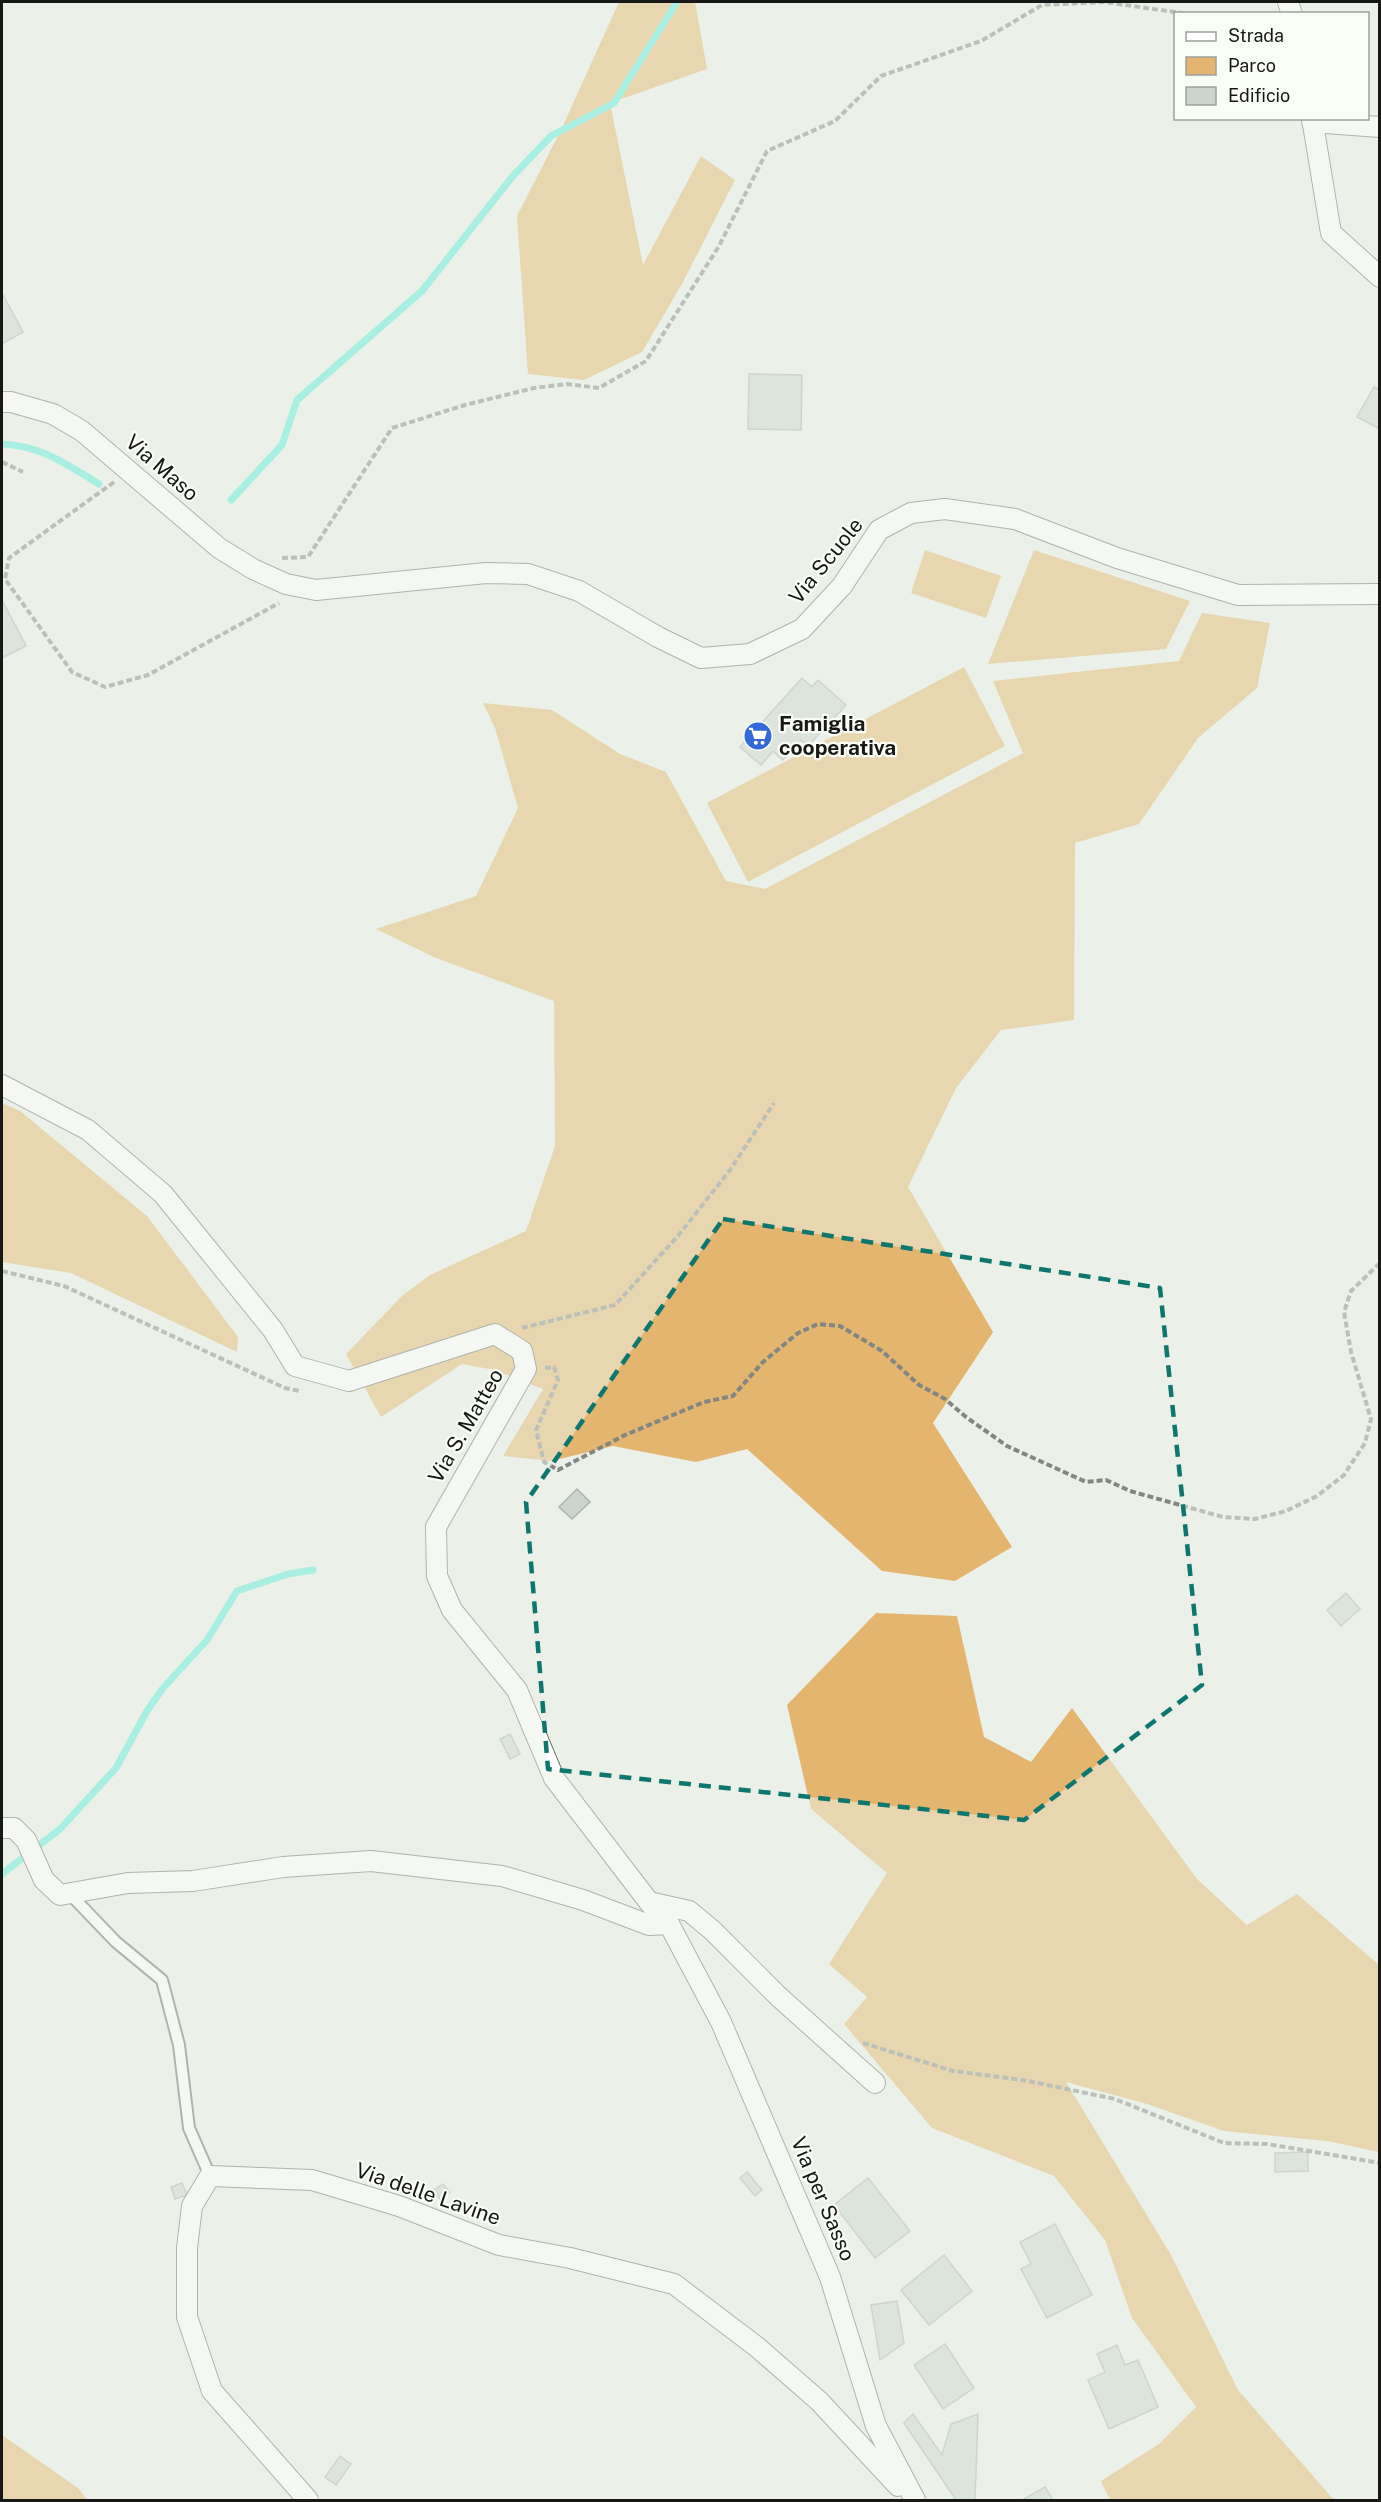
<svg xmlns="http://www.w3.org/2000/svg" width="1381" height="2502" font-family="'Public Sans',sans-serif">
  <style>
    .green { fill: #e3b56e }
    .lines { fill: none; stroke-linecap: round; stroke-linejoin: round }
    .stream { stroke: #57ecd9; stroke-width: 7 }
    .building { fill: #ccd4ce; stroke: #adb5b0; stroke-width: 1.5 }
    .lane-casing { stroke: #686c65; stroke-width: 14 }
    .street-casing { stroke: #686c65; stroke-width: 22 }
    .path { stroke: #838681; stroke-width: 4; stroke-dasharray: 6 3; stroke-linecap: butt }
    .lane { stroke: #fff; stroke-width: 10 }
    .street { stroke: #fff; stroke-width: 20 }
    .marked { fill: none; stroke: #0f766e; stroke-width: 4.5; stroke-dasharray: 12 8; stroke-linejoin: round }
    .labels { text-anchor: middle; stroke-width: 4.5; stroke-linejoin: round; paint-order: stroke }
    .street-label { font-size: 21px; fill: #171816; stroke: #f9fdf5 }
    .poi-label { font-size: 21px; font-weight: bold; fill: #171816; stroke: #f9fdf5; text-anchor: start }
  </style>
  <rect width="100%" height="100%" fill="#ebf0e8"/>
  <!-- green -->
  <g class="green">
    <path d="M619,2h76l12,67 -97,34 33,162 58,-109 34,24 -52,102 -41,70 -58,28 -56,-6 -11,-158 44,-86z"/>
    <path d="M925,550l76,26 -15,42 -75,-25z"/>
    <path d="M1034,550l156,51 -24,48 -178,15z"/>
    <path d="M1202,613l68,10 -13,65 -59,50 -59,86 -64,19 -1,177 -73,10 -45,58 -48,99 85,145 -60,91 79,124 -57,34 -73,-10 -135,-122 -51,13 -83,-16 -62,15 -48,-5 40,-67 -48,-19 -33,-6 -81,53 -35,-63 57,-59 27,-20 96,-44 29,-85 -1,-145 -118,-43 -60,-29 100,-33 42,-88 -23,-80 -12,-25 69,7 68,44 46,18 60,109 39,8 258,-136 -30,-72 186,-20z"/>
    <path d="M964,667l41,79 -257,136 -41,-79z"/>
    <path d="M2,1103l18,8 127,105 91,121 -1,15 -166,-79 -69,-11z"/>
    <path d="M876,1613l81,3 27,121 47,25 41,-54 125,171 50,46 50,-31 82,71v187l-52,-11 -103,-10 -77,-27 -81,-22 105,173 67,135 96,110h-224l-9,-19 58,-37 37,-37 -64,-89 -27,-78 -51,-64 -122,-48 -88,-104 23,-27 -38,-33 58,-91 -76,-64 -24,-104z"/>
    <path d="M2,2435l76,53 9,12h-85z"/>
  </g>
  <g class="lines">
    <!-- stream -->
    <g class="stream">
      <path d="M2,444c40,2 64,20 97,40"/>
      <path d="M231,500l51,-55 15,-45 125,-109 90,-114 39,-41 63,-33 63,-101"/>
      <path d="M2,1874l58,-45 56,-61 31,-57 16,-23 44,-48 30,-49 51,-17 25,-4"/>
    </g>
  </g>
  <!-- building -->
  <g class="building">
    <path d="M2,293l21,39 -21,12z"/>
    <path d="M749,374l53,1 -1,55 -53,-1z"/>
    <path d="M1374,387l6,3v39l-23,-12z"/>
    <path d="M2,600l24,46 -24,12z"/>
    <path d="M802,678l10,9 6,-7 28,25 -38,41 -7,-6 -18,20 -10,-9 -12,14 -21,-18z"/>
    <path d="M577,1489l13,13 -18,17 -13,-12z"/>
    <path d="M1346,1593l14,16 -19,17 -14,-16z"/>
    <path d="M510,1734l10,20 -10,5 -10,-20z"/>
    <path d="M1308,2152v19l-33,1v-19z"/>
    <path d="M747,2172l15,18 -7,6 -15,-18z"/>
    <path d="M868,2178l42,53 -35,27 -41,-53z"/>
    <path d="M182,2183l5,12 -12,4 -4,-12z"/>
    <path d="M443,2184l7,8 -10,7 -6,-9z"/>
    <path d="M1055,2224l37,71 -45,23 -26,-49 10,-5 -11,-22z"/>
    <path d="M944,2255l28,36 -43,34 -28,-35z"/>
    <path d="M897,2301l7,42 -24,17 -9,-55z"/>
    <path d="M945,2344l29,44 -31,21 -29,-44z"/>
    <path d="M1117,2345l8,20 13,-5 20,47 -49,22 -21,-49 17,-8 -8,-18z"/>
    <path d="M913,2414l29,41 9,-31 27,-10 -3,86h-19l-52,-77z"/>
    <path d="M340,2456l11,8 -15,21 -11,-8z"/>
    <path d="M1045,2487l8,13h-31z"/>
  </g>
  <g class="lines">
    <!-- lane casing -->
    <g class="lane-casing">
      <path id="lane" d="M69,1893l47,49 46,38 17,65 10,83 21,48"/>
    </g>
    <!-- street casing -->
    <g class="street-casing">
      <g id="street">
        <path d="M1288,2l4,12"/>
        <path d="M1312,118l19,115 49,44"/>
        <path d="M1312,122l68,5"/>
        <path d="M2,402h9l42,12 29,17 137,117 34,21 33,15 30,6 170,-17 42,1 51,17 79,46 43,21 49,-4 52,-25 40,-43 37,-56 32,-17 34,-4 70,10 102,39 121,37 142,-1"/>
        <path d="M2,1085l86,45 75,64 110,136 22,36 54,15 146,-47 27,17 4,18 -90,158 1,49 15,34 65,80 37,88 95,124 20,22 52,98 109,255 46,149 39,74"/>
        <path d="M2,1828h12l12,12 18,40 16,15 68,-12 65,-2 90,-14 88,-6 131,15 81,24 66,25 20,-1"/>
        <path d="M649,1902l40,9 23,19 66,66 97,87"/>
        <path d="M308,2500l-96,-109 -25,-74v-69l5,-42 18,-30 102,4 87,26 100,39 71,13 104,26 83,63 62,54 79,85"/>
      </g>
    </g>
    <!-- path -->
    <g class="path">
      <path d="M2,462l21,10"/>
      <path d="M114,482l-105,76 -4,21 67,93 33,15 43,-12 131,-72"/>
      <path d="M282,558l26,-1 84,-129 73,-23 69,-17 33,-4 32,4 47,-27 73,-115 48,-95 68,-30 46,-45 100,-35 61,-36 62,-3 85,12"/>
      <path d="M2,1271l62,15 221,102 15,3"/>
      <path d="M522,1328l93,-23 63,-69 52,-66 44,-67"/>
      <path d="M545,1368l9,-1 4,13 -22,50 8,32 14,8 67,-35 79,-33 29,-6 30,-34 35,-29 20,-9 22,2 42,25 37,34 26,14 21,18 41,29 79,36 20,-2 24,11 93,26 32,2 31,-8 31,-15 27,-21 21,-32 6,-24 -20,-67 -7,-40 7,-21 29,-28"/>
      <path d="M863,2043l90,28 70,9 92,19 109,44 43,1 113,19"/>
    </g>
    <!-- lane -->
    <use href="#lane" class="lane"/>
    <!-- street -->
    <use href="#street" class="street"/>
  </g>
  <!-- marked area -->
  <path d="M0 0H1381V2502H0ZM723,1219l437,69 42,397 -178,135 -476,-51 -22,-267z" fill="#ebf0e8" fill-opacity=".55" fill-rule="evenodd"/>
  <path class="marked" d="M723,1219l437,69 42,397 -178,135 -476,-51 -22,-267z"/>
  <!-- icons -->
  <defs>
    <g id="supermarket-disc" transform="scale(1.5)"><circle r="9.5" fill="#3569d8" stroke="#f9fdf5"/><path d="M-6-5.5h2.5l.6 2H6L4.5 2H-2.5L-4.4-4H-6ZM-1.5 3.2a1.3 1.3 0 1 0 .1 0ZM3 3.2a1.3 1.3 0 1 0 .1 0Z" fill="#fff"/></g>
  </defs>
  <g fill-rule="evenodd">
    <use href="#supermarket-disc" x="758" y="736"/>
  </g>
  <g class="labels">
    <!-- street labels -->
    <g class="street-label">
      <text transform="translate(162 468) rotate(41)" y="7">Via Maso</text>
      <text transform="translate(826 561) rotate(-51)" y="7">Via Scuole</text>
      <text transform="translate(466 1426) rotate(-60)" y="7">Via S. Matteo</text>
      <text transform="translate(428 2194) rotate(19)" y="7">Via delle Lavine</text>
      <text transform="translate(823 2199) rotate(67)" y="7">Via per Sasso</text>
    </g>
    <!-- poi labels -->
    <g class="poi-label">
      <text x="779" y="731">Famiglia<tspan x="779" dy="24">cooperativa</tspan></text>
    </g>
  </g>
  <!-- border -->
  <rect width="1381" height="2502" fill="none" stroke="#171816" stroke-width="6"/>
  <!-- legend -->
  <rect x="1174" y="12" width="195" height="108" fill="#f9fdf5" stroke="#9fa19c" stroke-width="1.5"/>
  <rect x="1186" y="32" width="30" height="9" fill="#ffffff" stroke="#9fa19c" stroke-width="1.5"/>
  <text x="1228" y="42" font-size="18" fill="#171816">Strada</text>
  <rect x="1186" y="57" width="30" height="18" fill="#e3b56e" stroke="#9fa19c" stroke-width="1.5"/>
  <text x="1228" y="72" font-size="18" fill="#171816">Parco</text>
  <rect x="1186" y="87" width="30" height="18" fill="#ccd4ce" stroke="#9fa19c" stroke-width="1.5"/>
  <text x="1228" y="102" font-size="18" fill="#171816">Edificio</text>
</svg>
